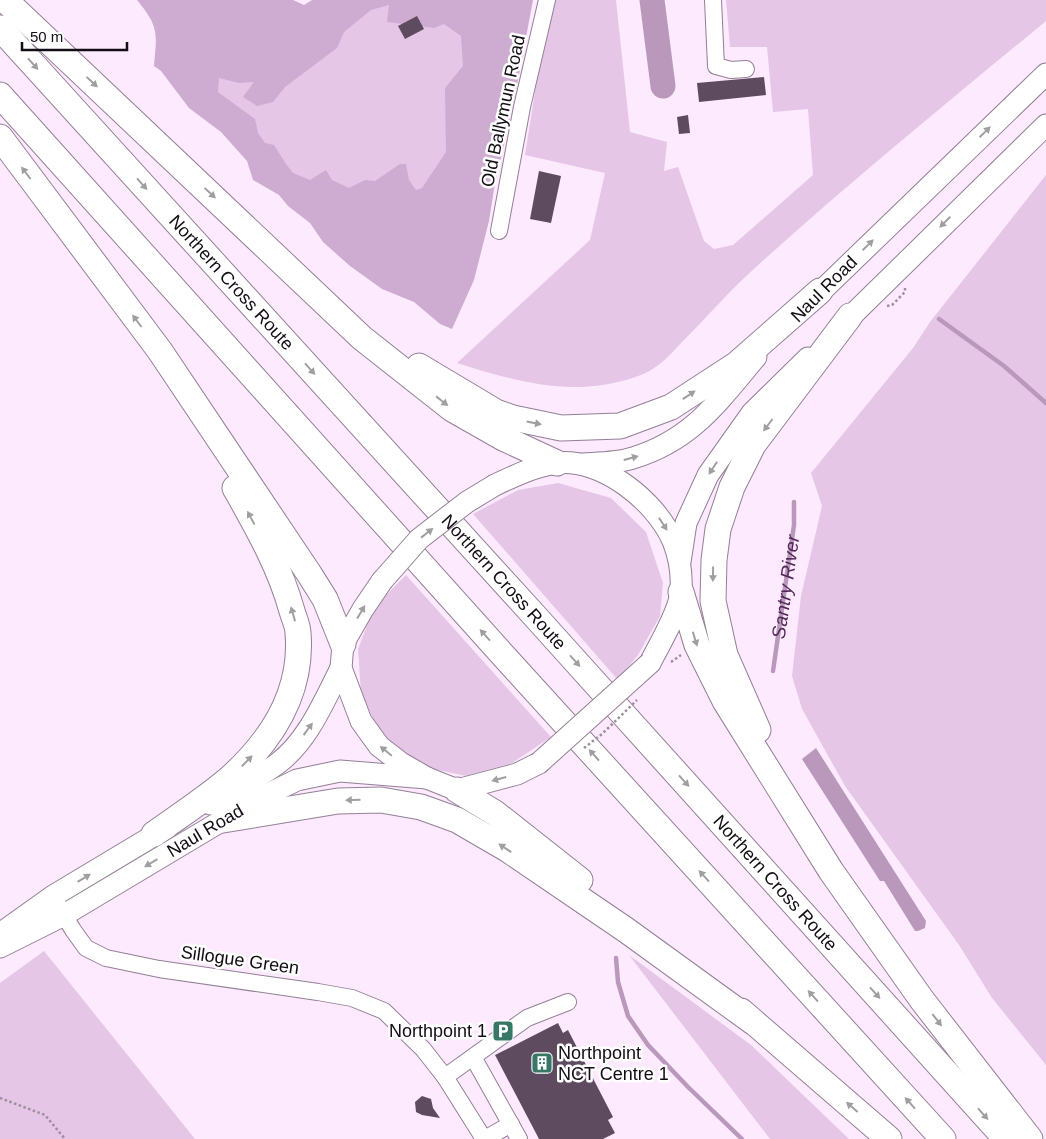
<svg xmlns="http://www.w3.org/2000/svg" width="1046" height="1139" font-family="Helvetica,sans-serif">
  <style>
    .green { fill: #e5c6e7 }
    .forest { fill: #ceacd1; fill-rule: evenodd }
    .water { fill: #b998bc }
    .lines { fill: none; stroke-linecap: round; stroke-linejoin: round }
    .stream { stroke: #b998bc; stroke-width: 4.5 }
    .river { stroke: #b998bc; stroke-width: 25 }
    .building { fill: #5e4b60 }
    .minor-casing { stroke: #947f96; stroke-width: 18 }
    .major-casing { stroke: #947f96; stroke-width: 23 }
    .highway-casing { stroke: #947f96; stroke-width: 27 }
    .path { stroke: #9d8f9e; stroke-width: 2.5; stroke-dasharray: 2.5 2.5; stroke-linecap: butt }
    .minor { stroke: #fff; stroke-width: 16 }
    .major { stroke: #fff; stroke-width: 21 }
    .highway { stroke: #fff; stroke-width: 25 }
    .major-bridge-casing { stroke: #947f96; stroke-width: 23; stroke-linecap: butt }
    .path-bridge { stroke: #9d8f9e; stroke-width: 2.5; stroke-dasharray: 2.5 2.5; stroke-linecap: butt }
    .major-bridge { stroke: #fff; stroke-width: 21 }
    .oneway { fill: #a19ea1 }
    .labels { text-anchor: middle; stroke-width: 5; stroke-linejoin: round; paint-order: stroke }
    .street-label { font-size: 18px; fill: #130c14; stroke: #fefefe }
    .poi-label { font-size: 18px; fill: #130c14; stroke: #fefefe; text-anchor: end }
    .water-label { font-size: 19px; font-style: italic; fill: #522857; stroke: #fefefe }
  </style>
  <rect width="100%" height="100%" fill="#fdeafe"/>
  <!-- green -->
  <g class="green">
    <path d="M381,0l98,28 -20,149 -35,15 -130,3 -87,-100 1,-17z"/>
    <path d="M553,0h63l14,132 37,10 -3,29 14,-4 26,74 10,8 19,-4 80,-70 -5,-66 -35,3 -6,-65h-37l-4,-47h320v21c-98,81 -196,161 -290,246 -25,22 -46,47 -69,70 -15,15 -26,30 -46,38 -64,24 -121,8 -184,-12l133,-123 15,-67 -80,-18 18,-114z"/>
    <path d="M1046,175v890l-54,-67 -33,-53 -114,-159 -43,-77 -10,-33 9,-80 21,-90 -11,-33 102,-125 17,-26z"/>
    <path d="M558,483l53,15 35,34 17,51 -3,33 -22,39 -20,25 -145,-166 45,-24z"/>
    <path d="M406,575l145,162 -39,26 -46,13 -46,-10 -41,-35 -18,-38 -3,-44 16,-42z"/>
    <path d="M44,951l151,188h-195v-156z"/>
    <path d="M629,955l122,90 98,94h-79z"/>
  </g>
  <!-- forest -->
  <path class="forest" d="M137,0h156l11,5 8,-5h221l-18,96 -21,93 -5,32 -15,59 -22,49 -12,-5 -26,-22 -32,-13 -32,-23 -27,-24 -13,-19 -22,-17 -9,-11 -26,-15 -6,-19 -26,-29 -32,-24 -28,-37 -7,-5c3,-34 5,-39 -17,-66zM389,5l-2,17 47,6 10,-4 17,12 2,30 -18,22 1,64 -24,36 -6,2 -7,-10 -3,-16h-6l-25,17 -10,-1 -16,8 -17,-8 -6,-10 -16,10 -17,-7 -7,-9 -12,-19 -9,-2 -7,-10 -3,-14 -37,-27 1,-14 20,5 15,-1 -11,15 14,9 16,-4 12,-15 52,-39 7,-16 27,-22z"/>
  <!-- water -->
  <path class="water" d="M816,748l110,173 -1,7 -7,3h-3l-31,-50h-4l-78,-122z"/>
  <g class="lines">
    <!-- stream -->
    <g class="stream">
      <path d="M939,319l65,47 42,37"/>
      <path id="s1" d="M773,671l21,-146v-23"/>
      <path d="M616,958l2,24 10,34 20,29 40,42 54,52"/>
    </g>
    <!-- river -->
    <path class="river" d="M652,0l11,86"/>
  </g>
  <!-- building -->
  <g class="building">
    <path d="M417,16l7,13 -19,10 -7,-13z"/>
    <path d="M764,77l2,18 -67,7 -2,-19z"/>
    <path d="M688,115l2,18 -11,1 -2,-17z"/>
    <path d="M539,171l22,5 -10,47 -21,-4z"/>
    <path d="M558,1023l5,10 5,-3 45,87 -5,3 7,13 -12,6h-64l-44,-84z"/>
    <path d="M422,1096l9,3 2,9 7,10 -18,-3 -6,-3 -1,-10z"/>
  </g>
  <g class="lines">
    <!-- minor casing -->
    <g class="minor-casing">
      <g id="minor">
        <path d="M713,0l3,66 15,4 15,-1"/>
        <path d="M499,231l23,-124 25,-107"/>
        <path d="M58,905l15,25 13,18 20,10 53,11 159,23 34,6 32,13 39,38 22,28 39,62"/>
        <path d="M473,1057l46,82"/>
        <path d="M445,1077l82,-59 41,-16"/>
        <path d="M485,1139l26,-15"/>
      </g>
    </g>
    <!-- major casing -->
    <g class="major-casing">
      <g id="major">
        <path d="M809,303l237,-229"/>
        <path d="M839,328l207,-203"/>
        <path d="M583,464c16,-1 35,-1 50,-6 59,-18 85,-56 123,-101"/>
        <path d="M495,485c19,-9 40,-19 61,-22 45,-6 100,38 117,78 6,15 9,33 8,49 0,19 -22,55 -31,73"/>
        <path d="M680,562l6,-39 22,-48 44,-62 56,-55"/>
        <path d="M382,581l-19,28 -20,35 -2,24 20,53 18,25 22,17 26,15 30,12 60,-16 22,-11"/>
        <path d="M210,804c23,-13 46,-25 67,-40 31,-23 47,-63 64,-96"/>
        <path d="M0,934l53,-38 115,-69"/>
        <path id="s2" d="M0,947l64,-32 159,-95 39,-23 35,-17 43,-9 87,7"/>
      </g>
    </g>
    <!-- highway casing -->
    <g class="highway-casing">
      <g id="highway">
        <path d="M5,0l357,338 90,71 51,29 54,25"/>
        <path id="s3" d="M0,28l533,586 473,525"/>
        <path d="M0,95l501,558 442,486"/>
        <path d="M0,137l160,214 150,224 15,24 18,45"/>
        <path d="M419,366l77,46 17,6 48,10 59,-2 51,-19 66,-43 83,-73"/>
        <path d="M681,592l16,53 28,56 106,170 91,129 108,139"/>
        <path d="M758,730l-33,-75 -12,-54 1,-41 4,-31 14,-42 21,-42 97,-129"/>
        <path d="M457,790l38,23 85,67"/>
        <path d="M223,820l115,-19 43,-1 40,7 36,13 50,29 119,81 127,92"/>
        <path d="M154,834c25,-18 53,-36 76,-56 42,-38 73,-86 68,-145 0,-7 -4,-15 -6,-22 -12,-44 -35,-84 -57,-123"/>
        <path d="M741,1011l148,128"/>
      </g>
    </g>
    <!-- path -->
    <g class="path">
      <path d="M887,306l5,-1 13,-13v-6"/>
      <path d="M671,662l10,-7"/>
      <path d="M0,1098l45,17 20,24"/>
    </g>
    <!-- minor -->
    <use href="#minor" class="minor"/>
    <!-- major -->
    <use href="#major" class="major"/>
    <!-- highway -->
    <use href="#highway" class="highway"/>
    <!-- major-bridge casing -->
    <g class="major-bridge-casing">
      <g id="major-bridge">
        <path d="M382,581l37,-42 48,-37 28,-17"/>
        <path d="M539,763l111,-100"/>
      </g>
    </g>
    <!-- path-bridge -->
    <path class="path-bridge" d="M584,748l18,-14 35,-34"/>
    <!-- major-bridge -->
    <use href="#major-bridge" class="major-bridge"/>
  </g>
  <!-- one-way arrows -->
  <defs><path id="oneway-solid" d="M-6-.8H1V-3.2L6.5 0L1 3.2V.8H-6Z" transform="scale(1.25)"/></defs>
  <g class="oneway">
    <use href="#oneway-solid" transform="translate(33 64) rotate(48)"/>
    <use href="#oneway-solid" transform="translate(92 82) rotate(43)"/>
    <use href="#oneway-solid" transform="translate(985 132) rotate(-44)"/>
    <use href="#oneway-solid" transform="translate(26 173) rotate(-127)"/>
    <use href="#oneway-solid" transform="translate(142 184) rotate(48)"/>
    <use href="#oneway-solid" transform="translate(210 193) rotate(43)"/>
    <use href="#oneway-solid" transform="translate(945 222) rotate(135)"/>
    <use href="#oneway-solid" transform="translate(868 245) rotate(-44)"/>
    <use href="#oneway-solid" transform="translate(137 321) rotate(-127)"/>
    <use href="#oneway-solid" transform="translate(310 369) rotate(48)"/>
    <use href="#oneway-solid" transform="translate(689 395) rotate(-34)"/>
    <use href="#oneway-solid" transform="translate(442 401) rotate(38)"/>
    <use href="#oneway-solid" transform="translate(534 423) rotate(11)"/>
    <use href="#oneway-solid" transform="translate(768 425) rotate(127)"/>
    <use href="#oneway-solid" transform="translate(631 458) rotate(-15)"/>
    <use href="#oneway-solid" transform="translate(713 468) rotate(123)"/>
    <use href="#oneway-solid" transform="translate(251 518) rotate(-118)"/>
    <use href="#oneway-solid" transform="translate(663 524) rotate(57)"/>
    <use href="#oneway-solid" transform="translate(427 533) rotate(-38)"/>
    <use href="#oneway-solid" transform="translate(713 574) rotate(91)"/>
    <use href="#oneway-solid" transform="translate(361 612) rotate(-59)"/>
    <use href="#oneway-solid" transform="translate(293 614) rotate(-106)"/>
    <use href="#oneway-solid" transform="translate(485 635) rotate(-132)"/>
    <use href="#oneway-solid" transform="translate(695 639) rotate(73)"/>
    <use href="#oneway-solid" transform="translate(575 661) rotate(48)"/>
    <use href="#oneway-solid" transform="translate(308 729) rotate(-54)"/>
    <use href="#oneway-solid" transform="translate(386 751) rotate(-141)"/>
    <use href="#oneway-solid" transform="translate(594 755) rotate(-132)"/>
    <use href="#oneway-solid" transform="translate(247 761) rotate(-46)"/>
    <use href="#oneway-solid" transform="translate(499 779) rotate(165)"/>
    <use href="#oneway-solid" transform="translate(684 781) rotate(48)"/>
    <use href="#oneway-solid" transform="translate(353 800) rotate(179)"/>
    <use href="#oneway-solid" transform="translate(505 848) rotate(-147)"/>
    <use href="#oneway-solid" transform="translate(151 863) rotate(149)"/>
    <use href="#oneway-solid" transform="translate(704 876) rotate(-132)"/>
    <use href="#oneway-solid" transform="translate(84 878) rotate(-31)"/>
    <use href="#oneway-solid" transform="translate(875 993) rotate(48)"/>
    <use href="#oneway-solid" transform="translate(813 996) rotate(-132)"/>
    <use href="#oneway-solid" transform="translate(937 1020) rotate(52)"/>
    <use href="#oneway-solid" transform="translate(910 1103) rotate(-132)"/>
    <use href="#oneway-solid" transform="translate(852 1107) rotate(-139)"/>
    <use href="#oneway-solid" transform="translate(983 1114) rotate(48)"/>
  </g>
  <!-- icons -->
  <defs>
    <g id="parking-square" transform="scale(1.125)"><rect x="-9" y="-9" width="18" height="18" rx="4" fill="#367766" stroke="#fefefe"/><path d="M-3.5-5.5H1a3.5 3.5 0 0 1 0 7H-1V5.5H-3.5ZM-1-3.4V-.6H.8a1.4 1.4 0 0 0 0-2.8Z" fill="#fff"/></g>
    <g id="building-square" transform="scale(1.125)"><rect x="-9" y="-9" width="18" height="18" rx="4" fill="#367766" stroke="#fefefe"/><path d="M-4-6H4V6H1V3H-1V6H-4ZM-2.5-4.3h1.7v1.8h-1.7ZM.8-4.3h1.7v1.8H.8ZM-2.5-1h1.7V.8h-1.7ZM.8-1h1.7V.8H.8Z" fill="#fff"/></g>
  </defs>
  <g fill-rule="evenodd">
    <use href="#parking-square" x="503" y="1031"/>
    <use href="#building-square" x="542" y="1063"/>
  </g>
  <g class="labels">
    <!-- street labels -->
    <g class="street-label">
      <text transform="translate(503 111) rotate(-78)" y="6">Old Ballymun Road</text>
      <text dy="6" stroke="none"><textPath href="#s3" startOffset="344">Northern Cross Route</textPath></text>
      <text transform="translate(824 289) rotate(-45)" y="6">Naul Road</text>
      <text dy="6" stroke="none"><textPath href="#s3" startOffset="749">Northern Cross Route</textPath></text>
      <text dy="6" stroke="none"><textPath href="#s2" startOffset="236">Naul Road</textPath></text>
      <text dy="6" stroke="none"><textPath href="#s3" startOffset="1154">Northern Cross Route</textPath></text>
      <text transform="translate(240 960) rotate(8)" y="6">Sillogue Green</text>
    </g>
    <!-- poi labels -->
    <g class="poi-label">
      <text x="487" y="1037">Northpoint 1</text>
      <text x="558" y="1059" text-anchor="start">Northpoint<tspan x="558" dy="21">NCT Centre 1</tspan></text>
    </g>
    <!-- water labels -->
    <g class="water-label">
      <text dy="7" stroke="none"><textPath href="#s1" startOffset="85">Santry River</textPath></text>
    </g>
  </g>
  <!-- scale -->
  <path d="M22 42v8h105v-8" fill="none" stroke="#130c14" stroke-width="2.5"/>
  <text x="30" y="42" font-size="15" fill="#130c14" stroke="#fefefe" stroke-width="4" paint-order="stroke">50 m</text>
</svg>
